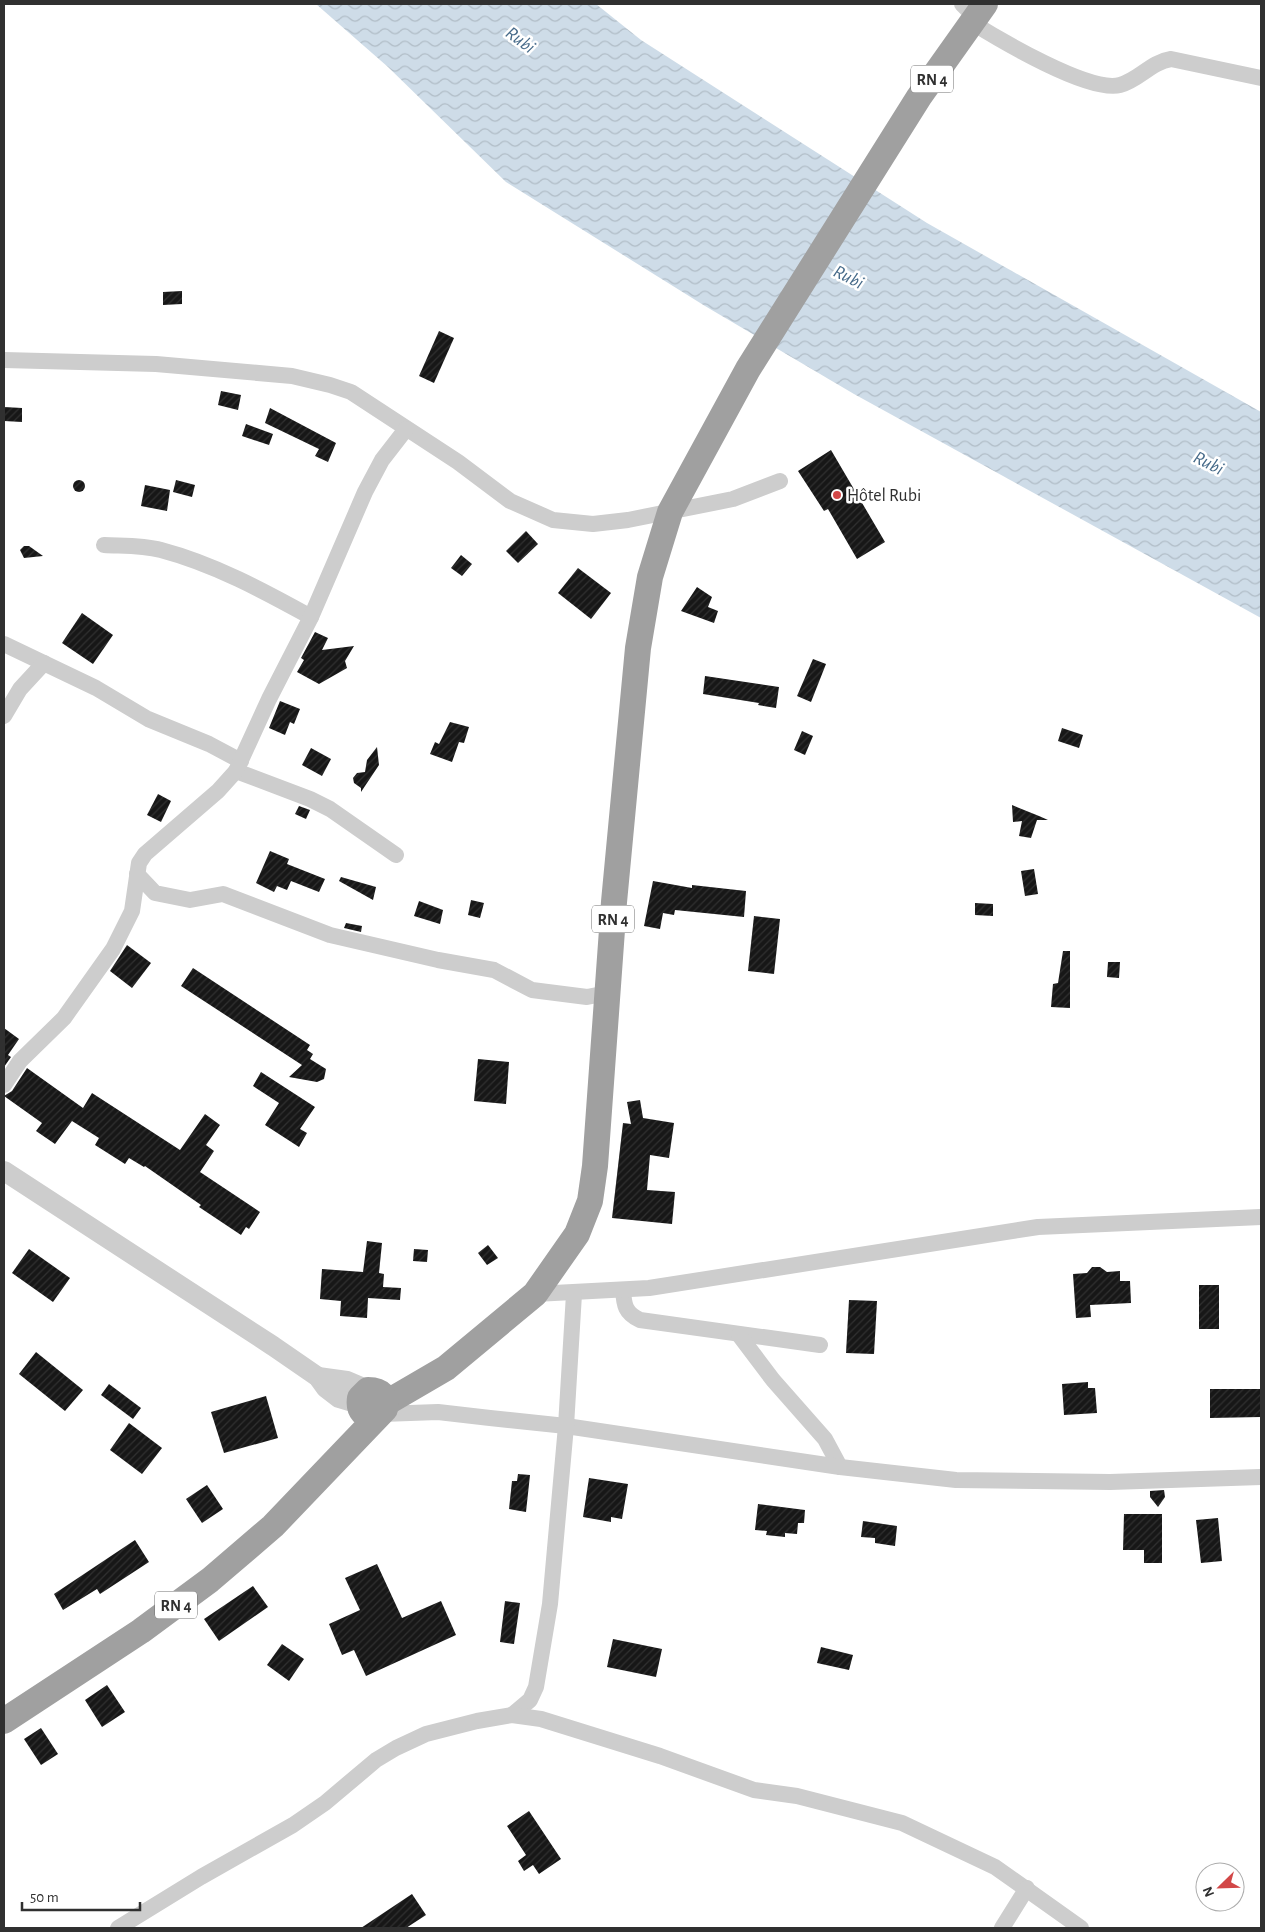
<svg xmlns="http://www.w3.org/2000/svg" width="1265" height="1932" font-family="'Alegreya Sans',sans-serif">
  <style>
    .water { fill: url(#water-waves) }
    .building { fill: url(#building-hatch) }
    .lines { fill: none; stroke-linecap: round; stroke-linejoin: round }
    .minor { stroke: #cdcdcd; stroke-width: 16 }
    .tertiary { stroke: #cdcdcd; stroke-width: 20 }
    .trunk { stroke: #a0a0a0; stroke-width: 26 }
    .poi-dot { fill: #d24747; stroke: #fff; stroke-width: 2 }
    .labels { text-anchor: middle; stroke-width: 5; stroke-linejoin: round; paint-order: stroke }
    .shield { fill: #fff; stroke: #6e6e6e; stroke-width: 1 }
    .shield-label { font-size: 16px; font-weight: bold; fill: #303030 }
    .poi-label { font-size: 18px; fill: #303030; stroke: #fff; text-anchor: start }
    .water-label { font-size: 19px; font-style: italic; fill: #466a89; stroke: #fff }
  </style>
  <defs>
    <pattern id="water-waves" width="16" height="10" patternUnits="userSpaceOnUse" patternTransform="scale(1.25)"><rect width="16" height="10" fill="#cedce8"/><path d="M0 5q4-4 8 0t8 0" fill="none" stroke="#b1bdc7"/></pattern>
    <pattern id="building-hatch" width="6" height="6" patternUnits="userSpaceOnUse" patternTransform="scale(1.25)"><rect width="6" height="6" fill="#171717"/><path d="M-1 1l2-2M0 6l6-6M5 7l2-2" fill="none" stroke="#303030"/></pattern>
  </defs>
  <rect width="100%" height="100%" fill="#fff"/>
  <!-- water -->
  <path class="water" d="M316,4h280l45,36 286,183 334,189v206l-407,-224 -149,-88 -199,-124 -118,-115z"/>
  <!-- building -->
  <g class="building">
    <path d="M182,291v13l-19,1v-13z"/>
    <path d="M439,331l15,7 -20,45 -15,-7z"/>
    <path d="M221,391l20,4 -3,15 -20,-5z"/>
    <path d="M4,407l18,1v14l-18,-1z"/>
    <path d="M270,408l66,35 -8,19 -13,-6 4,-7 -54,-26z"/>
    <path d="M246,424l27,10 -4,11 -27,-9z"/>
    <path d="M831,450l54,92 -28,17 -29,-50 -4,2 -26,-40z"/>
    <circle cx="79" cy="486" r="6"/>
    <path d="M176,480l19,5 -3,12 -19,-5z"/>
    <path d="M145,485l25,5 -3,21 -26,-5z"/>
    <path d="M526,531l12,13 -20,19 -12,-12z"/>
    <path d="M24,546h5l14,10 -19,2 -4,-8z"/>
    <path d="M461,555l11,9 -10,12 -11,-8z"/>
    <path d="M578,568l33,25 -20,26 -33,-26z"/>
    <path d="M697,587l15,10 -4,10 10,4 -4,12 -33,-12z"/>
    <path d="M82,613l31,22 -20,29 -31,-21z"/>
    <path d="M315,632l13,6 -6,12 32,-4 -9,15 2,7 -28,16 -22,-12 7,-12 -3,-2z"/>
    <path d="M813,659l13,5 -15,38 -14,-6z"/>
    <path d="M705,676l74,11 -3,21 -18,-3 1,-2 -56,-9z"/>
    <path d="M280,701l20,8 -6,15 -4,-2 -5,13 -16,-7z"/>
    <path d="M450,722l19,5 -5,16 -5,-1 -7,20 -22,-8 5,-12 4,2z"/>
    <path d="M1062,728l21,7 -4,13 -21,-7z"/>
    <path d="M802,731l11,5 -8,19 -11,-5z"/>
    <path d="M377,747l2,18 -18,27v-4l-7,-5 -1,-5 4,-5 8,-1 2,-12z"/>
    <path d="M311,748l20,11 -9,17 -20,-11z"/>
    <path d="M158,794l13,7 -10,21 -14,-7z"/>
    <path d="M1012,805l27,11 9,4h-11l-6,18 -12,-2 3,-15 -9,1z"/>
    <path d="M299,806l11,4 -4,9 -11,-5z"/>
    <path d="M270,851l19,8 -2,5 38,15 -6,13 -28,-11 -4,9 -10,-4 -3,6 -18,-9z"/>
    <path d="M1034,869l4,25 -13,2 -4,-25z"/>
    <path d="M341,877l35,10 -3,13 -34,-19z"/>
    <path d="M653,881l39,7v-3l54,6 -2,26 -69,-7 -1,5 -11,-2 -3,16 -16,-3z"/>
    <path d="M471,900l13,3 -4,15 -12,-3z"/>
    <path d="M419,901l24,9 -3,14 -26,-8z"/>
    <path d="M975,903l18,1v12l-18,-1z"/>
    <path d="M754,916l26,3 -6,55 -26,-3z"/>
    <path d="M346,923l16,3 -1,6 -17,-4z"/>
    <path d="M127,945l24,18 -19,25 -22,-17z"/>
    <path d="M1063,951h7v57l-19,-1 2,-23 5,-1z"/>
    <path d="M1108,962h12l-1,16 -12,-1z"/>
    <path d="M193,968l117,77 -3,5 6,4 -3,5 16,10 -2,10 -7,3 -28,-5 13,-12 -121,-79z"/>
    <path d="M4,1028l15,11 -11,16 3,2 -7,10z"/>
    <path d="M478,1059l31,3 -3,42 -32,-3z"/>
    <path d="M27,1068l56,40 9,-15 88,57 25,-36 15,11 -14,20 8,6 -14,21 60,40 -11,17 -3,-2 -5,8 -42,-28 2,-2 -56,-39 -1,1 -15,-9 -4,6 -30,-19 4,-7 -27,-17 -17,23 -19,-13 6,-8 -38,-27 8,-5z"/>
    <path d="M261,1072l54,35 -15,22 7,4 -8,14 -34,-22 14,-22 -26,-17z"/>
    <path d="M640,1100l3,18 31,5 -5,35 -19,-3 -3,35 28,2 -3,32 -60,-6 11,-95 8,1 -4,-22z"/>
    <path d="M367,1241l15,2 -3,30 5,1 -1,13 18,1 -1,12 -32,-2 -1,20 -27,-2 1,-15 -21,-2 2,-30 41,3z"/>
    <path d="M488,1245l10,13 -11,7 -9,-12z"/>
    <path d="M29,1249l41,29 -17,24 -41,-29z"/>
    <path d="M414,1249l14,1 -1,12 -14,-1z"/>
    <path d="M1092,1267h8l7,5 13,-1v10h10l1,22 -41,2 1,12 -15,1 -3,-44 14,-1z"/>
    <rect x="1199" y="1285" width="20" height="44"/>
    <path d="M849,1300l28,1 -3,53 -28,-1z"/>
    <path d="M36,1352l47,38 -18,21 -46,-37z"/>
    <path d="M1088,1382v6h7l2,25 -33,2 -2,-31z"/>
    <path d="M109,1384l32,24 -8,11 -32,-24z"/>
    <path d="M1210,1389h51v28l-51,1z"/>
    <path d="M266,1396l12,42 -54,15 -13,-41z"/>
    <path d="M129,1423l33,25 -20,26 -32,-24z"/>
    <path d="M518,1474l12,1 -4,37 -17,-3 3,-28h5z"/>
    <path d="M589,1478l39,6 -6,35 -11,-2v5l-28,-5z"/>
    <path d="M207,1485l16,24 -21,14 -16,-24z"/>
    <path d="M1164,1490l1,7 -7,10 -8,-10v-6z"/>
    <path d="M758,1504l47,6 -1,13h-6l-1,11 -12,-1v4l-19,-2 1,-4 -12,-1z"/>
    <path d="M1124,1514h38v49h-18v-13h-21z"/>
    <path d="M1218,1518l4,43 -21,2 -5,-43z"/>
    <path d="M863,1521l34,5 -2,20 -20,-3v-5l-14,-1z"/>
    <path d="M135,1540l14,22 -49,32 -3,-5 -34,21 -9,-16z"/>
    <path d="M377,1564l25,54 39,-17 15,34 -90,41 -12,-26 -12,5 -13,-31 31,-14 -15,-32z"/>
    <path d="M253,1586l15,21 -49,34 -15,-22z"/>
    <path d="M505,1601l15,2 -6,41 -14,-2z"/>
    <path d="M613,1639l49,10 -6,28 -49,-10z"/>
    <path d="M282,1644l22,15 -15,22 -22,-16z"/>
    <path d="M821,1647l32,8 -4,15 -32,-7z"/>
    <path d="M107,1685l18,27 -23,15 -17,-27z"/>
    <path d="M41,1728l17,26 -17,11 -17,-26z"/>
    <path d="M529,1811l32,48 -22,15 -6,-9 -9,6 -6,-10 8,-6 -19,-29z"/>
    <path d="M412,1894l14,21 -20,13h-45z"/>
  </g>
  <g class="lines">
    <!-- minor -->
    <g class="minor">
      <path d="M962,4l13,13"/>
      <path d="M971,22c29,18 118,71 149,63 19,-5 31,-23 51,-26l90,19"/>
      <path d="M4,360l152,4 136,12 38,9 21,7 107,70 52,39 43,19 40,4 35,-4 105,-21 47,-18"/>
      <path d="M104,545c19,1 38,0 57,5 53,14 103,41 150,67"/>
      <path d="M4,644l92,44 52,31 61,25 32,17"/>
      <path d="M4,716l16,-27 24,-26"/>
      <path d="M236,771l74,28 20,10 66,46"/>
      <path d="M137,874l18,19 35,7 33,-6 107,41 108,25 56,10 38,20 55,7 20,-4"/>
      <path d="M4,1085l16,-24 44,-43 49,-69 19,-38 7,-48 6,-9 73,-63 18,-20 33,-72 42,-82 54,-125 17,-32 24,-31"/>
      <path d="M623,1290c1,15 2,23 17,30l180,25"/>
      <path d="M535,1294l114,-6 389,-61 223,-10"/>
      <path d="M739,1335l34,45 52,59 15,28"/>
      <path d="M382,1414l56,-2 52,6 76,8 274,41 116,13 154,2 151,-5"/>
      <path d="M512,1715l18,-15 6,-13 14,-83 16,-178 8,-132"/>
      <path d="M118,1928l83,-51 92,-52 32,-22 51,-43 20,-12 30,-14 51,-13 35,-6 29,4 119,37 94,34 43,6 105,27 93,44 86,61"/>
      <path d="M1002,1928l25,-40"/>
    </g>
    <!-- tertiary -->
    <g class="tertiary">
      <path d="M4,1171l269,175 45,31 8,11 13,10 20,6"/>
      <path d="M318,1377l29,4 21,9"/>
    </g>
    <!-- trunk -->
    <g class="trunk">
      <path d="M386,1403l60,-35 89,-74 42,-60 13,-33 5,-35 19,-264 24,-254 12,-71 20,-65 78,-143 171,-272 66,-93"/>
      <path d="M4,1721l137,-90 69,-51 63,-54 112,-117c2,-13 -4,-19 -17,-19l-8,8c-2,13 4,19 17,19"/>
    </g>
  </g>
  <!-- markers -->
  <circle class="poi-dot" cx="837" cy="495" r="5"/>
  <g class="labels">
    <!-- shield labels -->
    <g class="shield">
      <rect x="911" y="65.5" width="42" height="27" rx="4"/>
      <rect x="592" y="905.5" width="42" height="27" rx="4"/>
      <rect x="155" y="1591.5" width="42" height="27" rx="4"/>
    </g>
    <g class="shield-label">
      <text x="932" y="85">RN 4</text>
      <text x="613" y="925">RN 4</text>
      <text x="176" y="1611">RN 4</text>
    </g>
    <!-- poi labels -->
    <g class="poi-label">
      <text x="847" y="501">Hôtel Rubi</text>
    </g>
    <!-- water labels -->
    <g class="water-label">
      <text transform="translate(521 39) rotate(37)" y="7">Rubi</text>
      <text transform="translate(849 276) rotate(27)" y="7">Rubi</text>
      <text transform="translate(1209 462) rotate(27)" y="7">Rubi</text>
    </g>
  </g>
  <!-- border -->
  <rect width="1265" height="1932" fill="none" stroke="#303030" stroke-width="10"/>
  <!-- north arrow -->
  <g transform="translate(1220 1887) rotate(247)"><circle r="24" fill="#ffffff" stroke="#acacac"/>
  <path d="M0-4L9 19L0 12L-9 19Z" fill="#d24747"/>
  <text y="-8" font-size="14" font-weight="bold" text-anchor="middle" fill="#303030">N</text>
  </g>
  <!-- scale -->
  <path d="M22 1902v8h118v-8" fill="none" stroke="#303030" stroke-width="2.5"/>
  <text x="30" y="1902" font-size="15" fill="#303030" stroke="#ffffff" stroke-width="4" paint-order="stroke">50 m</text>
</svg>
